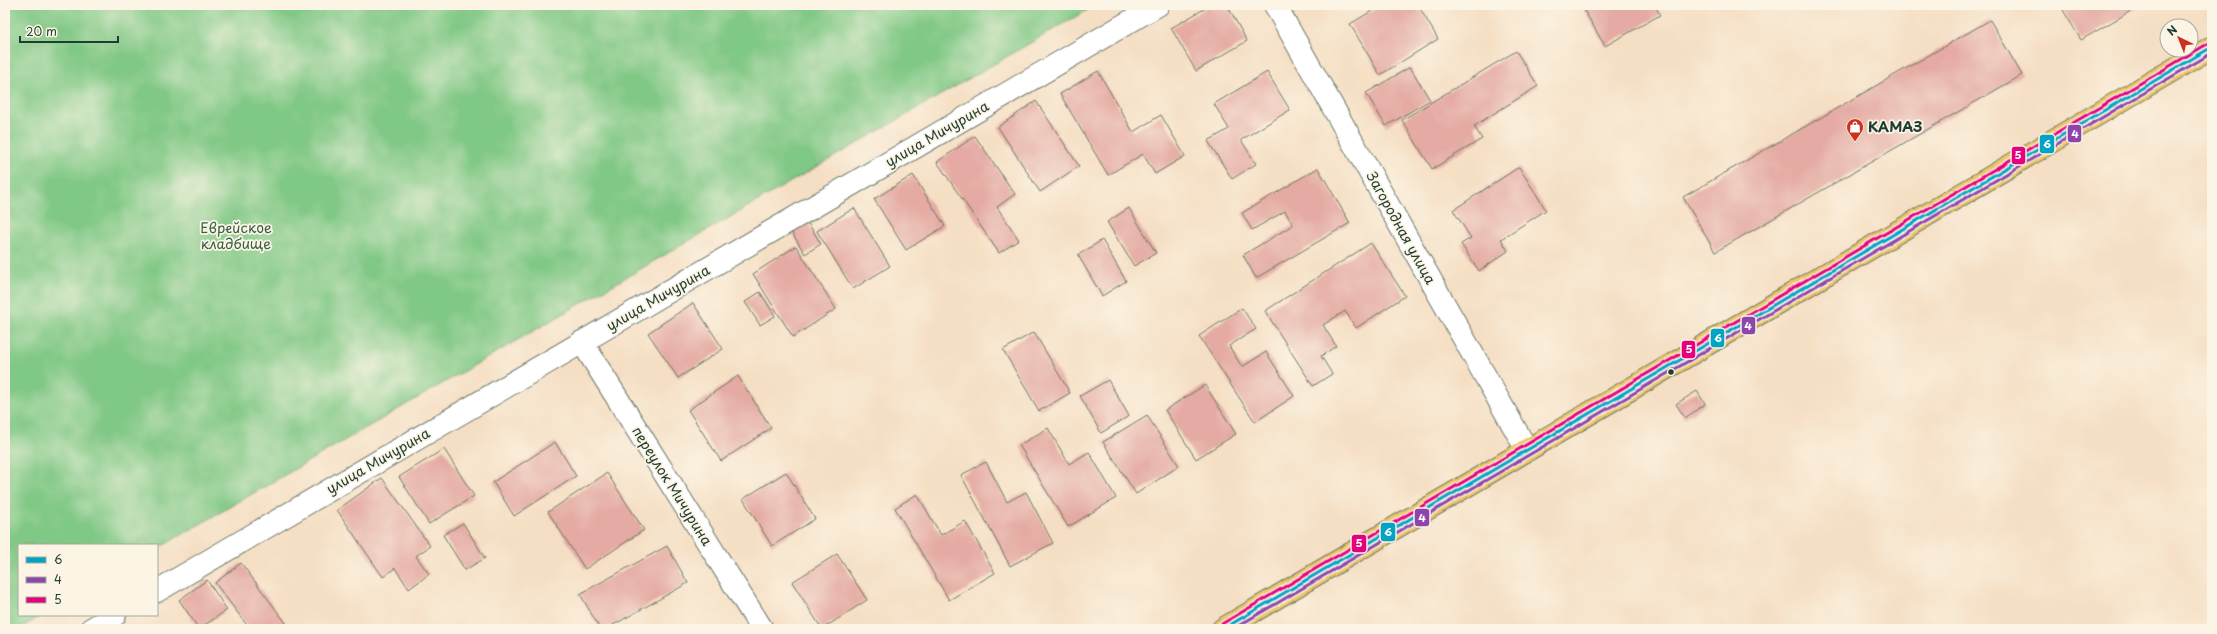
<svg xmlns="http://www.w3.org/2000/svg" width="2217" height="634" font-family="'Playpen Sans',sans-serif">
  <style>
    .green { fill: #80c885; stroke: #50825c }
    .building { fill: #e4aaa3 }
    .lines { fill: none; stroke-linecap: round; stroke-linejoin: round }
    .minor-casing { stroke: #6a7666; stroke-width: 24 }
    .primary-casing { stroke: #6a7666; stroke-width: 24 }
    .minor { stroke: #fff; stroke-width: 22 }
    .primary { stroke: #ecc669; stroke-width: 22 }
    .bus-1-casing { stroke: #fcf5e5; stroke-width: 6 }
    .bus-2-casing { stroke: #fcf5e5; stroke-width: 6 }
    .bus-3-casing { stroke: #fcf5e5; stroke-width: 6 }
    .bus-1 { stroke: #02a4c6; stroke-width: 3 }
    .bus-2 { stroke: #8e44ad; stroke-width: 3 }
    .bus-3 { stroke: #e5007d; stroke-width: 3 }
    .bus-dot { fill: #1f3d34; stroke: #fcf5e5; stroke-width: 1.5 }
    .labels { text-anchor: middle; stroke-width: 3.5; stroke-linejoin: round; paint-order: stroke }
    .poi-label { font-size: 14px; font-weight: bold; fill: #1f3d34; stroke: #fcf5e5; text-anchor: start }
    .street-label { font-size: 14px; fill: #1f3d34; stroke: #fcf5e5 }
    .park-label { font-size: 14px; fill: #376048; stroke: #fcf5e5 }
    .line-badge { stroke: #fcf5e5; stroke-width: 1.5 }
    .badge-label { font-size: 11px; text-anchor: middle; font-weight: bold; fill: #fff }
  </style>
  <rect width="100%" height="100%" fill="#fcf5e5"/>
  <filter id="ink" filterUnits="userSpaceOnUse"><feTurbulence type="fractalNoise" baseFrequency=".025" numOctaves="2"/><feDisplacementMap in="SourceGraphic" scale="8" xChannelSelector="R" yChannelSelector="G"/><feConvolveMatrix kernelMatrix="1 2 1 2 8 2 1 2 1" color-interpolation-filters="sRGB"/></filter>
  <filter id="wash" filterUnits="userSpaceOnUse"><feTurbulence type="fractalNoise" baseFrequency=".012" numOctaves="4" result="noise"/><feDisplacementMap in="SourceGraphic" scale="16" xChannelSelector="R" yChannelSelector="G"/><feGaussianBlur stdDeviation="0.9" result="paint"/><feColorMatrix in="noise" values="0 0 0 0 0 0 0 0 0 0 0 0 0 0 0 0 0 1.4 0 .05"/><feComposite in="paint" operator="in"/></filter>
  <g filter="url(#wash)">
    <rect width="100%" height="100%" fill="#f5dfc4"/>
    <!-- green -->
    <path class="green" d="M5,5h1091l-939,544v-4h-138v70h24l-24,14h-14z"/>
    <g id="blocks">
      <!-- building -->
      <g class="building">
        <path d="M1211,5h16l20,36 -51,30 -25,-43z"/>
        <path d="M1382,5h36l20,34 -58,36 -30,-51z"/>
        <path d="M1581,5h74l5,10 -55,31z"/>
        <path d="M2060,5h81l-60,35z"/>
        <path d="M1990,20l32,55 -307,177 -32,-55z"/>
        <path d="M1516,51l22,35 -64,40 8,13 -50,30 -30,-49z"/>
        <path d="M1410,67l20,33 -44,26 -20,-33z"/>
        <path d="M1098,71l35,61 28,-17 24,41 -30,18 -12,-20 -35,21 -48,-81z"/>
        <path d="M1267,72l23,38 -49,30 15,24 -24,15 -24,-38 21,-12 -15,-25z"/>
        <path d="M1036,101l43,65 -39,26 -42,-65z"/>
        <path d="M975,136l40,58 -18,13 22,33 -20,13 -62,-91z"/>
        <path d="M1519,167l27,43 -45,29 7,12 -29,20 -18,-27 10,-6 -18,-28z"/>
        <path d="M1318,168l32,55 -94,55 -13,-23 50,-30 -8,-14 -33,19 -10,-17z"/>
        <path d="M913,175l32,51 -39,24 -32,-51z"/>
        <path d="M854,208l36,58 -37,23 -36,-58z"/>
        <path d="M1129,208l27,45 -22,13 -27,-44z"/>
        <path d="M805,218l16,26 -16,10 -16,-26z"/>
        <path d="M1102,240l24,41 -24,15 -24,-41z"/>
        <path d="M1371,243l34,53 -49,32 -11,-17 -22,14 13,21 -15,10 11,18 -19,12 -48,-75z"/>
        <path d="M796,246l40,63 -43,28 -40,-63z"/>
        <path d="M760,292l15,24 -15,9 -15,-23z"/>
        <path d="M693,303l30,46 -45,29 -30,-45z"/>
        <path d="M1242,308l14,21 -27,17 13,21 24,-15 28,44 -39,26 -56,-86z"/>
        <path d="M1034,332l36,61 -31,18 -36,-61z"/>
        <path d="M738,376l33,52 -50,33 -33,-51z"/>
        <path d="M1108,380l21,36 -28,17 -21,-37z"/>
        <path d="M1205,385l31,49 -40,25 -31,-49z"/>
        <path d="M1697,391l8,13 -20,14 -9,-14z"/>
        <path d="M1147,415l32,51 -43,28 -33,-52z"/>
        <path d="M1048,428l21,36 20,-12 27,46 -48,29 -49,-82z"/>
        <path d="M555,442l21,34 -62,40 -21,-34z"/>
        <path d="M444,449l30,47 -45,28 -30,-47z"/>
        <path d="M986,462l21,40 19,-10 27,51 -43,23 -49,-91z"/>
        <path d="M786,472l29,47 -43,27 -29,-47z"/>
        <path d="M607,473l37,57 -59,39 -37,-57z"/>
        <path d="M382,478l48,68 -14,10 13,18 -20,15 -14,-21 -12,9 -46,-67z"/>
        <path d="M917,494l24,41 24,-14 30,52 -46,27 -54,-92z"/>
        <path d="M463,523l22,35 -20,12 -22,-35z"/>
        <path d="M667,546l21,37 -82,46h-6l-20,-35z"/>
        <path d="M837,554l30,46 -45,29 -30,-47z"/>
        <path d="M241,563l48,64 -2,2h-37l-35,-46z"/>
        <path d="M207,580l20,30 -28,19 -20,-29z"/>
      </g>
    </g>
  </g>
  <g filter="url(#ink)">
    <use href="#blocks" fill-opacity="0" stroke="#6a7666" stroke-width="1"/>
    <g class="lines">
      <!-- minor casing -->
      <g class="minor-casing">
        <g id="minor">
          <path d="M1275,5l252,445"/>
          <path d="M582,342l180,287"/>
          <path d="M157,591l1001,-586"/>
          <path d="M91,629l24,-14"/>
        </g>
      </g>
      <!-- primary casing -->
      <g class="primary-casing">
        <path id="primary" d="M1223,629l989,-582"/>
      </g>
      <!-- minor -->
      <use href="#minor" class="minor"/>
      <!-- primary -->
      <use href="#primary" class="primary"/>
      <!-- bus-1 casing -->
      <g class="bus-1-casing">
        <path id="bus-1" d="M1223,629l989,-582"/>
      </g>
      <!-- bus-2 casing -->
      <g class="bus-2-casing">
        <path id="bus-2" d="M1233,629l979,-576"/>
      </g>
      <!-- bus-3 casing -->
      <g class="bus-3-casing">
        <path id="bus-3" d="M1220,625l989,-582"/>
      </g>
      <!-- bus-1 -->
      <use href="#bus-1" class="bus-1"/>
      <!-- bus-2 -->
      <use href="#bus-2" class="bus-2"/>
      <!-- bus-3 -->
      <use href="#bus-3" class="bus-3"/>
    </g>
  </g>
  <!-- icons -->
  <defs>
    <g id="shop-pin" transform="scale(0.9)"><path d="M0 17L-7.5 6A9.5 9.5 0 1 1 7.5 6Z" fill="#c8321e" stroke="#fcf5e5"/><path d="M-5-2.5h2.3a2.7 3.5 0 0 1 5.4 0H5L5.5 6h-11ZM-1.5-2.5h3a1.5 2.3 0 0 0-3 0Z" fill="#fff"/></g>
  </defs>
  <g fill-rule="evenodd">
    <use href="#shop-pin" x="1855" y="127"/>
  </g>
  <!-- markers -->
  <circle class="bus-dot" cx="1671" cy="372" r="3.5"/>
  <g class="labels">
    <!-- poi labels -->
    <g class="poi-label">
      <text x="1868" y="132">КАМАЗ</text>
    </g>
    <!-- street labels -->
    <g class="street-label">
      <text transform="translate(937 134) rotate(-30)" y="5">улица Мичурина</text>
      <text transform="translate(1401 228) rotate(61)" y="5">Загородная улица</text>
      <text transform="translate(658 298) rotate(-30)" y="5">улица Мичурина</text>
      <text transform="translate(378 461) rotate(-30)" y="5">улица Мичурина</text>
      <text transform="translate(672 486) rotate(58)" y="5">переулок Мичурина</text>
    </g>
    <!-- park labels -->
    <g class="park-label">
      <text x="236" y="233">Еврейское<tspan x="236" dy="16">кладбище</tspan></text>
    </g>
  </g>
  <g class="line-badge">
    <rect x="2067" y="124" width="15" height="19" rx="4" fill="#8e44ad"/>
    <rect x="2039" y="134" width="16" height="20" rx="4" fill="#02a4c6"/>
    <rect x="2011" y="146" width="15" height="19" rx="4" fill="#e5007d"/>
    <rect x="1741" y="316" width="15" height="19" rx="4" fill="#8e44ad"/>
    <rect x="1710" y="328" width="15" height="20" rx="4" fill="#02a4c6"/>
    <rect x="1681" y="340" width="15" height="19" rx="4" fill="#e5007d"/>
    <rect x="1414" y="508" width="16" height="19" rx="4" fill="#8e44ad"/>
    <rect x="1380" y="522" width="16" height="20" rx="4" fill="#02a4c6"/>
    <rect x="1351" y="534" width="16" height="19" rx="4" fill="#e5007d"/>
  </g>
  <g class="badge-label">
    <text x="2075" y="138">4</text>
    <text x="2047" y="148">6</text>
    <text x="2018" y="159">5</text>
    <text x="1748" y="330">4</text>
    <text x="1718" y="342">6</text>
    <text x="1689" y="353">5</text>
    <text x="1422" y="522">4</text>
    <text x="1388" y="536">6</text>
    <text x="1359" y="547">5</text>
  </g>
  <!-- margin -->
  <rect width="2217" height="634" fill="none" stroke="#fcf5e5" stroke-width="20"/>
  <!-- legend -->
  <rect x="18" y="544" width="140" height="72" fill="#fcf5e5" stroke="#a4ab9e"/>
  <rect x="26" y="557" width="20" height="6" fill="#02a4c6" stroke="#a4ab9e"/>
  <text x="54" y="564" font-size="12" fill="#1f3d34">6</text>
  <rect x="26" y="577" width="20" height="6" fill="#8e44ad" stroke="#a4ab9e"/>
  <text x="54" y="584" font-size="12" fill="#1f3d34">4</text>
  <rect x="26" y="597" width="20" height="6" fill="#e5007d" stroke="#a4ab9e"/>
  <text x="54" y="604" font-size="12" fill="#1f3d34">5</text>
  <!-- north arrow -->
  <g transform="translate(2179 38) rotate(317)"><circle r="19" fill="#fcf5e5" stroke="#a4ab9e"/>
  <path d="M0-3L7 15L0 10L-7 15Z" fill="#c8321e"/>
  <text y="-6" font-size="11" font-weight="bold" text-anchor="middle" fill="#1f3d34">N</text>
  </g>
  <!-- scale -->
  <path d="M20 36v6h98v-6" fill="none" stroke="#1f3d34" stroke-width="2"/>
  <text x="26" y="36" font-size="12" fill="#1f3d34" stroke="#fcf5e5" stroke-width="3" paint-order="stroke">20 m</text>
</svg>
